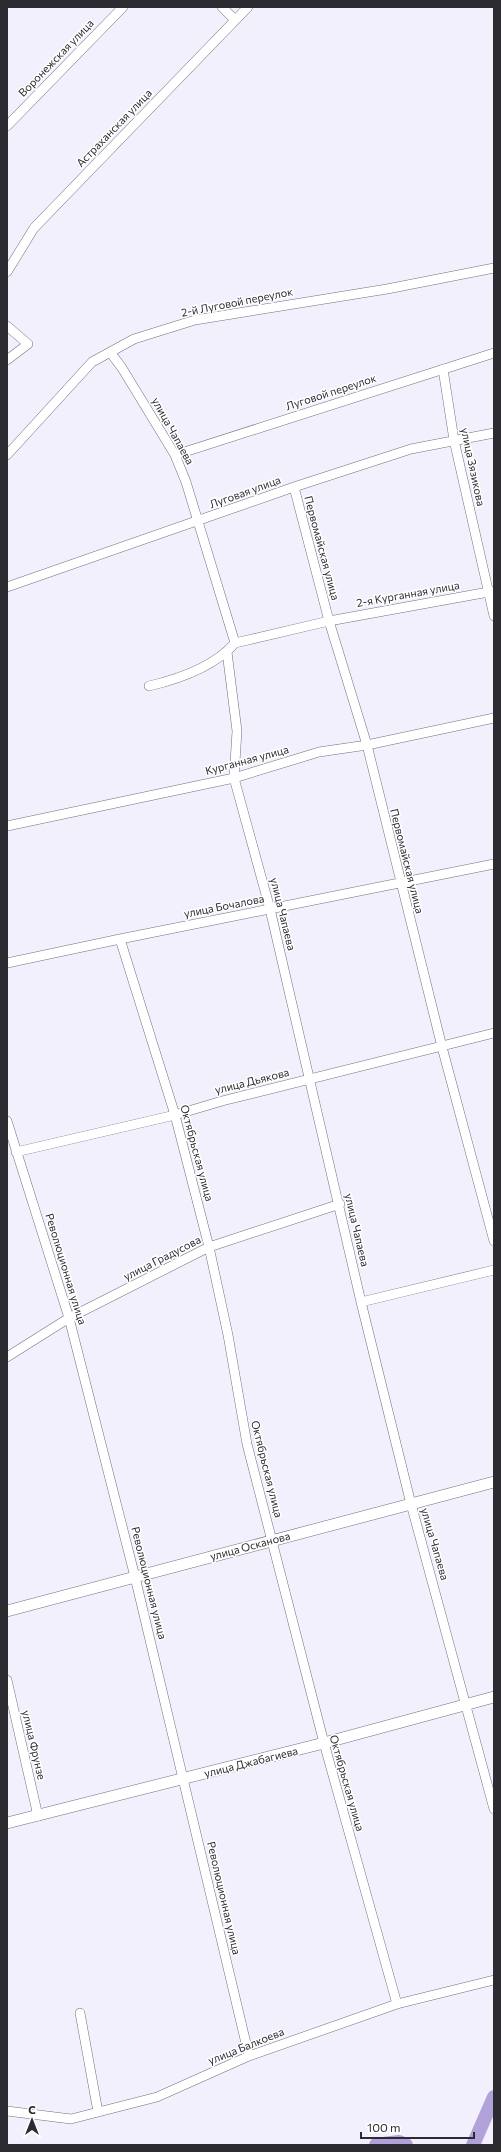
<svg xmlns="http://www.w3.org/2000/svg" width="501" height="2152" font-family="Commissioner,sans-serif">
  <style>
    .lines { fill: none; stroke-linecap: round; stroke-linejoin: round }
    .river { stroke: #b1a3d9; stroke-width: 14 }
    .minor-casing { stroke: #73707d; stroke-width: 10 }
    .major-casing { stroke: #73707d; stroke-width: 12 }
    .minor { stroke: #fff; stroke-width: 9 }
    .major { stroke: #fff; stroke-width: 11 }
    .labels { text-anchor: middle; stroke-width: 3; stroke-linejoin: round; paint-order: stroke }
    .street-label { font-size: 11px; fill: #2c2b31; stroke: #fff }
  </style>
  <rect width="100%" height="100%" fill="#f3f0fd"/>
  <g class="lines">
    <!-- river -->
    <path class="river" d="M376,2145L399,2142L406,2145
      M473,2145L494,2097"/>
    <!-- minor casing -->
    <g class="minor-casing">
      <path id="minor" d="M222,7L235,20
        M7,126L123,7
        M7,272L34,228L248,7
        M7,326L28,344L7,360
        M110,352L122,368L175,455L186,482L235,643
        M443,369L454,440L494,616
        M7,455L92,362L134,339L195,320L387,289L494,268
        M175,455L494,353
        M294,487L329,621L367,745L442,1047L494,1241
        M7,587L294,487L411,449L494,433
        M227,652L237,731L234,778L270,909L361,1302L411,1504L494,1809
        M149,686C179,679 214,667 235,643L329,621L494,591
        M7,826L234,778L319,752L367,745L494,718
        M120,939L175,1115L209,1247L228,1335L247,1444L324,1743L397,2004
        M7,963L120,939L494,864
        M7,1121L69,1318L135,1577L249,2056
        M16,1152L175,1115L222,1101L494,1033
        M361,1302L494,1270
        M7,1357L69,1318L209,1247L340,1204
        M7,1680L38,1816
        M80,2013L98,2112
        M7,2111L71,2119L157,2097L249,2056L397,2004L494,1980"/>
    </g>
    <!-- major casing -->
    <g class="major-casing">
      <path id="major" d="M7,1611L494,1482
        M7,1823L324,1743L494,1697"/>
    </g>
    <!-- minor -->
    <use href="#minor" class="minor"/>
    <!-- major -->
    <use href="#major" class="major"/>
  </g>
  <g class="labels">
    <!-- street labels -->
    <g class="street-label">
      <text transform="translate(56 58) rotate(-46)" y="4">Воронежская улица</text>
      <text transform="translate(114 128) rotate(-46)" y="4">Астраханская улица</text>
      <text transform="translate(237 302) rotate(-11)" y="4">2-й Луговой переулок</text>
      <text transform="translate(331 392) rotate(-18)" y="4">Луговой переулок</text>
      <text transform="translate(173 431) rotate(61)" y="4">улица Чапаева</text>
      <text transform="translate(473 467) rotate(78)" y="4">улица Зязикова</text>
      <text transform="translate(245 492) rotate(-20)" y="4">Луговая улица</text>
      <text transform="translate(322 548) rotate(75)" y="4">Первомайская улица</text>
      <text transform="translate(408 594) rotate(-10)" y="4">2-я Курганная улица</text>
      <text transform="translate(247 760) rotate(-15)" y="4">Курганная улица</text>
      <text transform="translate(407 861) rotate(76)" y="4">Первомайская улица</text>
      <text transform="translate(224 906) rotate(-11)" y="4">улица Бочалова</text>
      <text transform="translate(283 914) rotate(76)" y="4">улица Чапаева</text>
      <text transform="translate(252 1081) rotate(-14)" y="4">улица Дьякова</text>
      <text transform="translate(197 1153) rotate(75)" y="4">Октябрьская улица</text>
      <text transform="translate(357 1230) rotate(77)" y="4">улица Чапаева</text>
      <text transform="translate(162 1258) rotate(-27)" y="4">улица Градусова</text>
      <text transform="translate(66 1269) rotate(73)" y="4">Революционная улица</text>
      <text transform="translate(267 1469) rotate(76)" y="4">Октябрьская улица</text>
      <text transform="translate(435 1544) rotate(74)" y="4">улица Чапаева</text>
      <text transform="translate(250 1546) rotate(-15)" y="4">улица Осканова</text>
      <text transform="translate(149 1583) rotate(76)" y="4">Революционная улица</text>
      <text transform="translate(34 1745) rotate(77)" y="4">улица Фрунзе</text>
      <text transform="translate(251 1762) rotate(-14)" y="4">улица Джабагиева</text>
      <text transform="translate(347 1783) rotate(74)" y="4">Октябрьская улица</text>
      <text transform="translate(224 1898) rotate(77)" y="4">Революционная улица</text>
      <text transform="translate(246 2046) rotate(-22)" y="4">улица Балкоева</text>
    </g>
  </g>
  <!-- border -->
  <rect width="501" height="2152" fill="none" stroke="#2c2b31" stroke-width="16"/>
  <!-- north arrow -->
  <g transform="translate(32 2120)" stroke="#ffffff" stroke-width="3" paint-order="stroke">
  <path d="M0-3L7 15L0 10L-7 15Z" fill="#2c2b31"/>
  <text y="-6" font-size="11" font-weight="bold" text-anchor="middle" fill="#2c2b31">С</text>
  </g>
  <!-- scale -->
  <path d="M361 2132v6h113v-6" fill="none" stroke="#2c2b31" stroke-width="2"/>
  <text x="367" y="2132" font-size="12" fill="#2c2b31" stroke="#ffffff" stroke-width="3" paint-order="stroke">100 m</text>
</svg>
